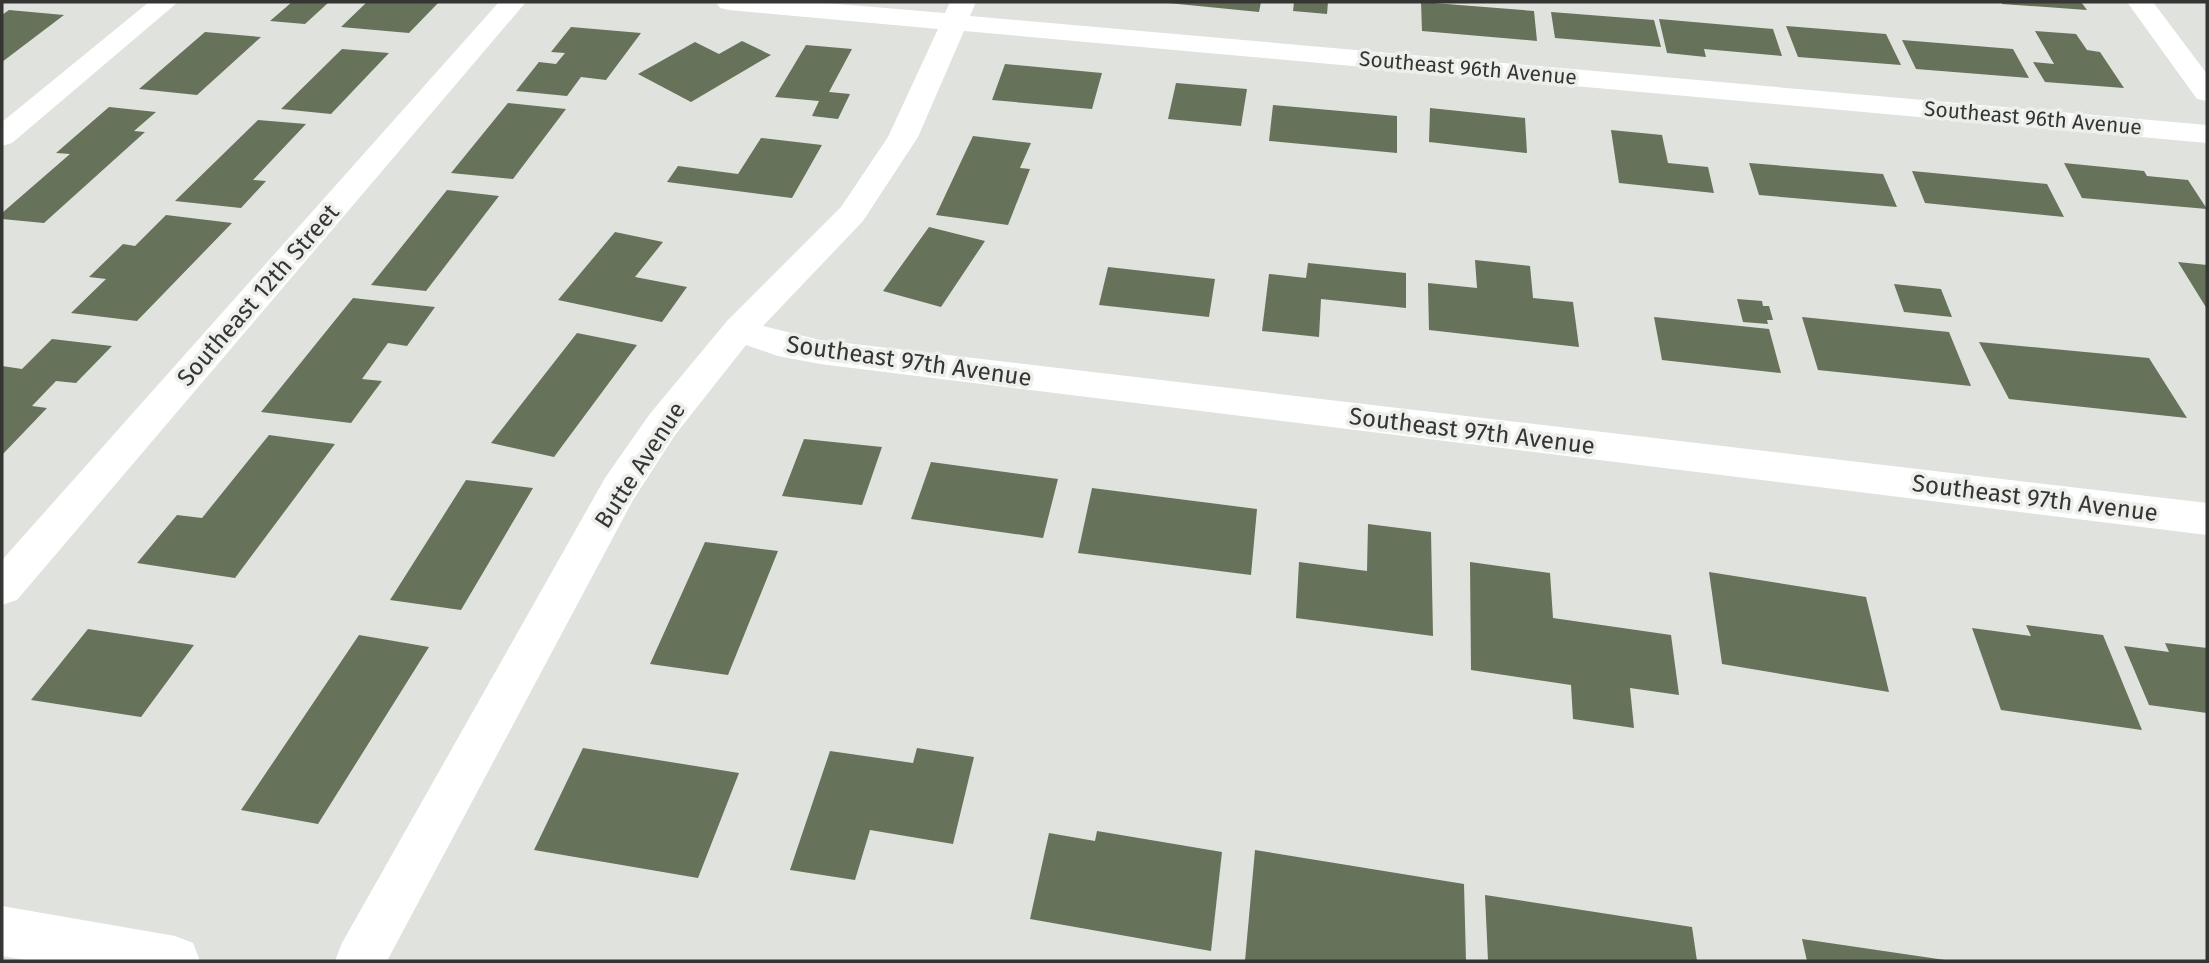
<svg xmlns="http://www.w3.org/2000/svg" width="2209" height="963" font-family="'Fira Sans',sans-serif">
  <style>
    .building { fill: #667259 }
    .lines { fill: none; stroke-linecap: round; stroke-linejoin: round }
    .minor { fill: #fff; fill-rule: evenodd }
    .labels { text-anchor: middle; stroke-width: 7; stroke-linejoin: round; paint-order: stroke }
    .far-street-label { font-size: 21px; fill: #353534; stroke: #edefeb }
    .street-label { font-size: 24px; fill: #353534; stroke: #edefeb }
  </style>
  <rect width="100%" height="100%" fill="#e0e2de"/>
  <!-- building -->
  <path class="building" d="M292,2H329L305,24L270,21Z
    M367,2H439L409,33L341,27Z
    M1158,2H1261L1259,12Z
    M1294,2H1328L1327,14L1293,11Z
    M1421,2L1534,11L1537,41L1422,31Z
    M2002,2H2081L2087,10L2002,4Z
    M9,10L64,15L2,62V15Z
    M1551,12L1654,20L1661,47L1555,38Z
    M1659,19L1773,29L1782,56L1704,49L1706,57L1667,53Z
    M1786,26L1886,34L1901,65L1798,57Z
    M571,27L641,33L606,80L581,77L567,96L516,91L539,62L556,64L565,53L551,52Z
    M2035,31L2076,34L2087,50L2100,52L2124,88L2045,82L2033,62L2054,64Z
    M205,32L261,37L197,95L139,89Z
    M1902,40L2013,49L2029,78L1916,69Z
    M742,41L771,55L691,102L638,74L695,42L719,54Z
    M806,45L852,49L829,92L850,94L838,119L812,116L819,101L775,97Z
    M342,49L389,53L331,114L281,109Z
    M1005,64L1102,73L1092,109L992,100Z
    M1176,83L1247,89L1241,126L1168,119Z
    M508,103L566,109L513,179L451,173Z
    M1273,105L1397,116V153L1269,141Z
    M109,107L156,112L134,131L145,132L44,223L2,219V213L70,154L56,153Z
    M1430,108L1525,118L1527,153L1429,142Z
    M258,120L306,124L253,180L266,181L241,208L175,201Z
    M1611,130L1662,135L1668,163L1708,167L1714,193L1619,183Z
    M973,136L1031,143L1020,168L1030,169L1008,225L936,215Z
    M761,138L822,145L792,198L667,182L678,166L738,174Z
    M1749,163L1883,174L1897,207L1759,195Z
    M2064,163L2144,171L2147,176L2188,180L2207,209L2082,198Z
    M1912,171L2047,184L2064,217L1925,203Z
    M447,190L499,196L426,291L371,285Z
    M166,215L232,223L137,321L71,313L106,279L89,277L123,244L135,246Z
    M929,227L985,241L941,307L883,291Z
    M615,232L663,242L635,277L687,287L662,322L558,300Z
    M1475,260L1530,266L1533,298L1573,302L1579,347L1429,330L1428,283L1477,288Z
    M2178,262L2207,265V309Z
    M1308,263L1406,273V308L1321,299L1319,337L1262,331L1269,274L1306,278Z
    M1108,267L1215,279L1209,317L1099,305Z
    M1894,284L1941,289L1952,317L1904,312Z
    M353,298L435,307L407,346L388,343L362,379L382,381L351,423L261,412Z
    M1737,299L1762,301L1763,306H1769L1773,320H1767L1768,324L1743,322Z
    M1654,317L1769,329L1781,373L1662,360Z
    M1802,317L1949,332L1971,386L1818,370Z
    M577,333L637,345L554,457L491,443Z
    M52,339L112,346L76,383L56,381L32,406L47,408L2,455V366L22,369Z
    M1979,342L2149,358L2187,418L2009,399Z
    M269,435L335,444L235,578L137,563L177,515L202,518Z
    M804,439L882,447L862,505L782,496Z
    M931,462L1058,479L1043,538L911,519Z
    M466,480L533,488L461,610L390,600Z
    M1092,488L1257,509L1251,575L1078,553Z
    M1368,524L1431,532L1433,636L1296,618L1299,562L1367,571Z
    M705,542L778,551L728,675L650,664Z
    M1470,562L1550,573L1553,618L1671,635L1679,695L1630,688L1634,728L1573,719L1571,685L1471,670Z
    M1709,572L1866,597L1889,692L1722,664Z
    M2026,625L2103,635L2142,730L2001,710L1972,628L2031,636Z
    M88,629L194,645L141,717L31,700Z
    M359,635L429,647L318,824L241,810Z
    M2165,643L2207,648V713L2149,705L2124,646L2169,652Z
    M583,748L739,773L698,878L534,850Z
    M917,748L974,757L953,844L870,830L855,880L790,870L830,751L913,763Z
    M1097,831L1222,852L1211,951L1030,919L1049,833L1095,841Z
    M1255,850L1464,884L1466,961H1245Z
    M1485,895L1692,927L1697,961H1488Z
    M1802,939L1945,960V961H1807Z"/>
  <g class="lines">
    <!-- minor -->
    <path class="minor" d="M149,2H178L12,143L2,146V122Z
      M499,2H526L17,600L2,605V560Z
      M716,2H814L945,13L950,2H976L970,16L2207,125V143L964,31L918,137L863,221L763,326L820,340L2207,503V535L820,364L778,356L746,345L675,435L633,500L387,961H335L342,943L605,478L649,415L727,321L841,207L888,137L938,29L729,10L720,8Z
      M2127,2H2153L2207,74V101L2197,99Z
      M2,906L175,936L193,943L200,961H31L2,956Z"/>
  </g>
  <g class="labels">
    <!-- far-street labels -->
    <g class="far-street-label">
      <text transform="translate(1468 68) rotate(5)" y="7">Southeast 96th Avenue</text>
      <text transform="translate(2033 118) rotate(5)" y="7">Southeast 96th Avenue</text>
    </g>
    <!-- street labels -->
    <g class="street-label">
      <text transform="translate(258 295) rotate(-49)" y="8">Southeast 12th Street</text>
      <text transform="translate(909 361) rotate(8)" y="8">Southeast 97th Avenue</text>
      <text transform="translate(1472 431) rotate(7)" y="8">Southeast 97th Avenue</text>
      <text transform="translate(640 465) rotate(-57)" y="8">Butte Avenue</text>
      <text transform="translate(2035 498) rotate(7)" y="8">Southeast 97th Avenue</text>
    </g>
  </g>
  <!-- border -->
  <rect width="2209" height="963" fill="none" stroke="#353534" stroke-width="7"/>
</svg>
